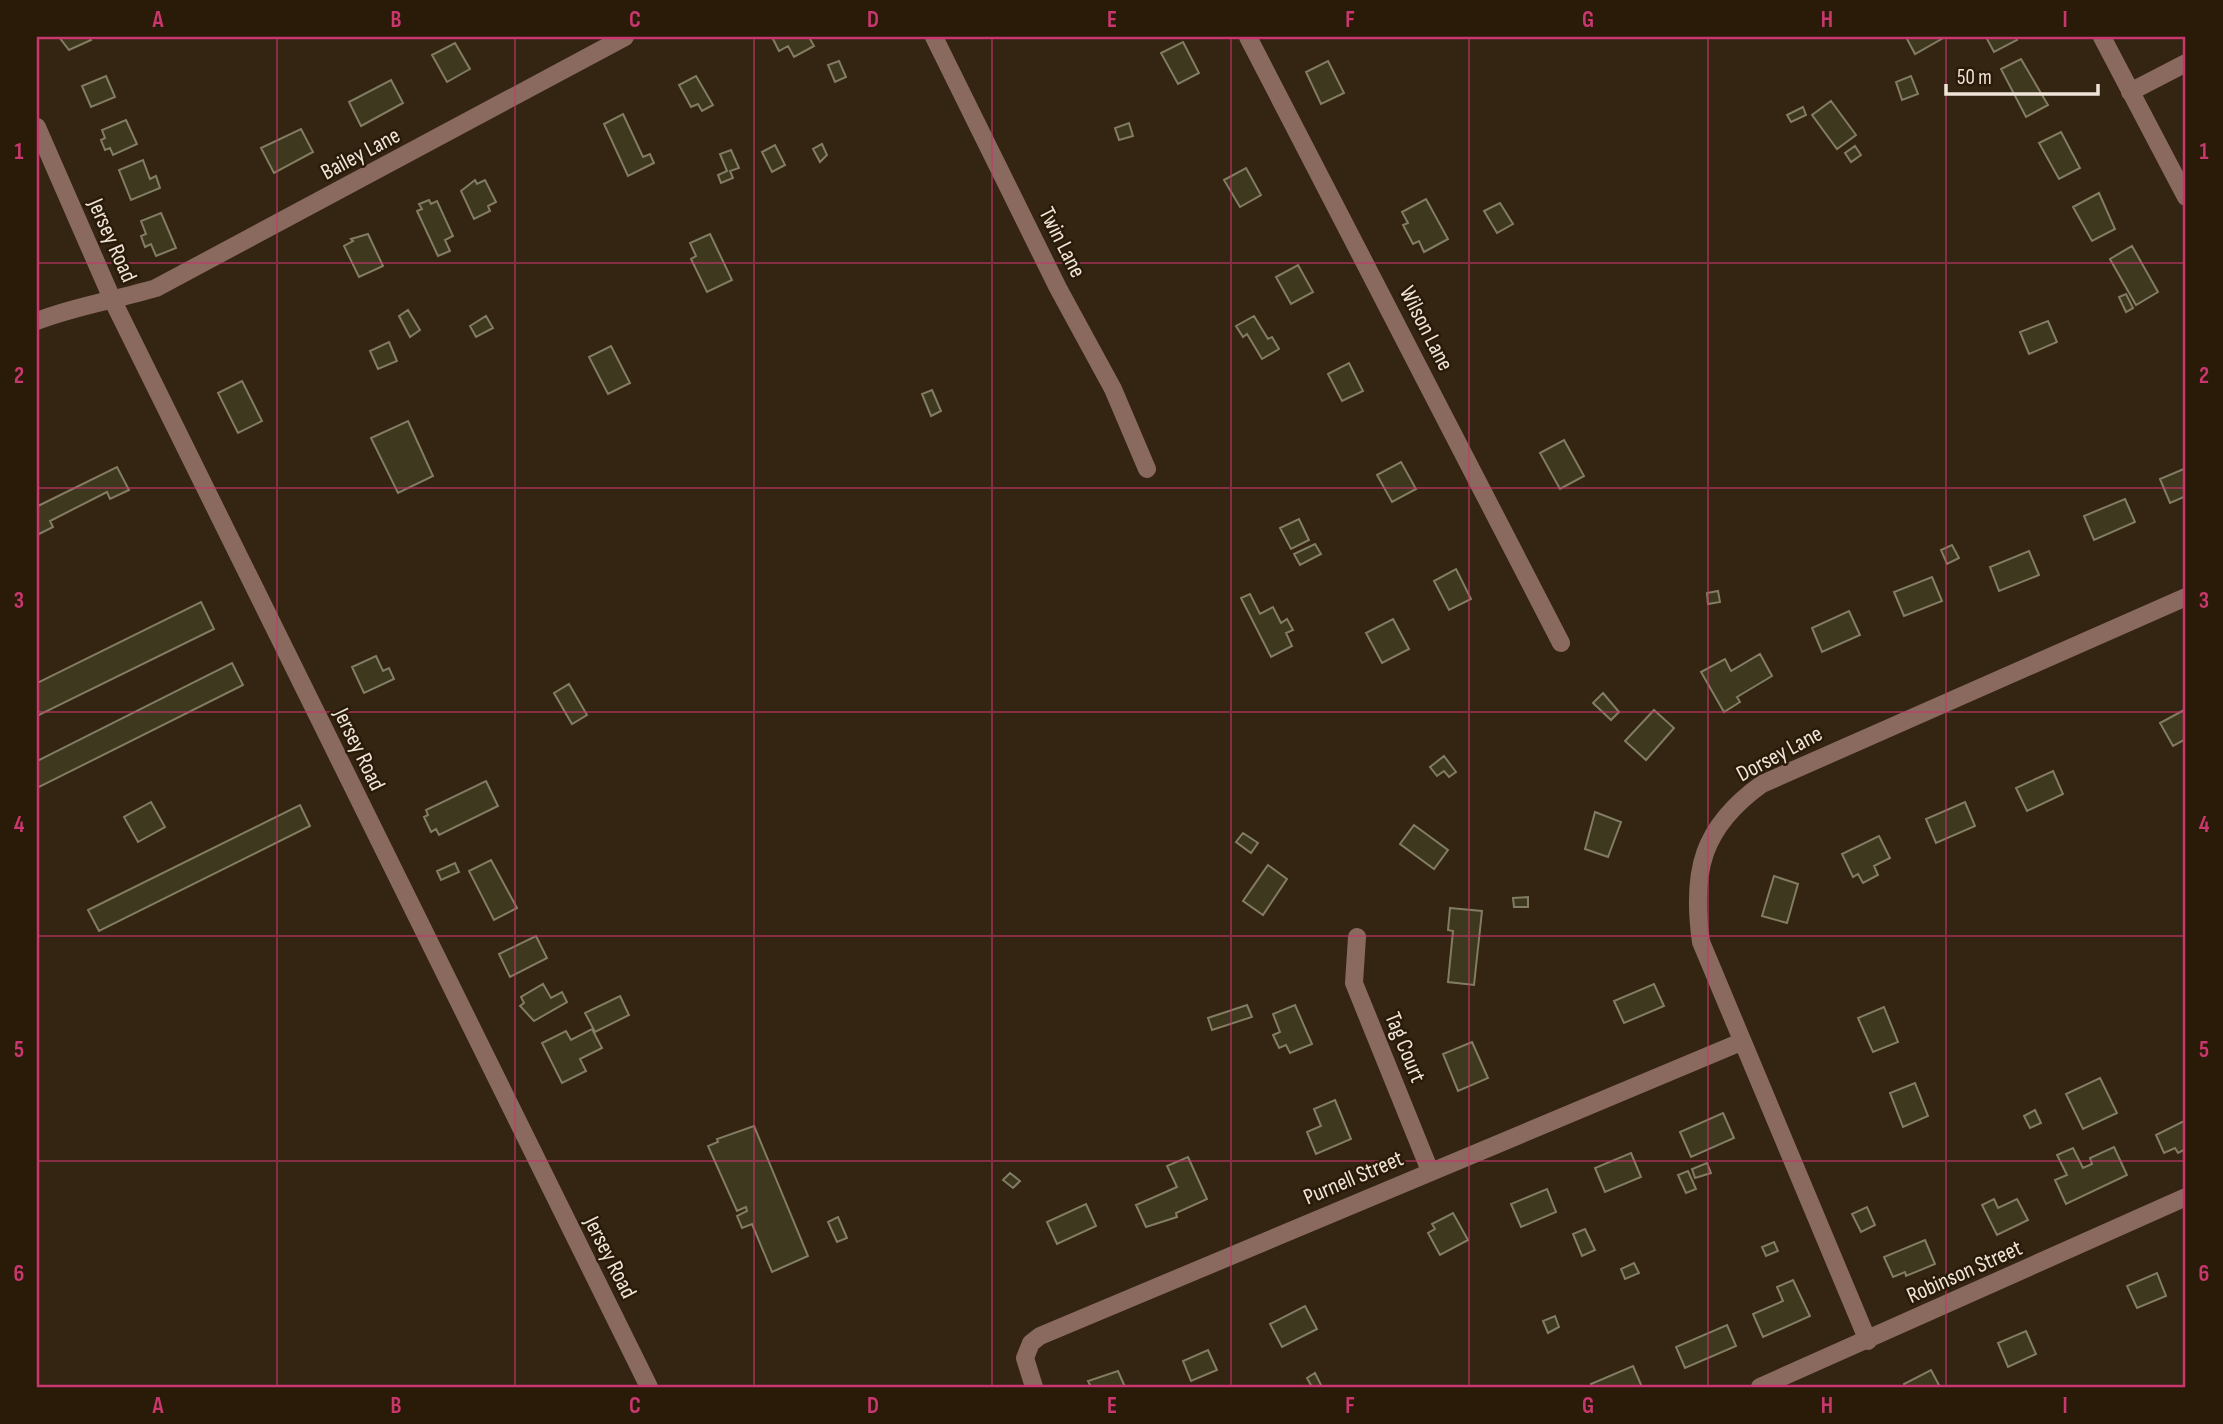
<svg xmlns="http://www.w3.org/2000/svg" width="2223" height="1424" font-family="'Sofia Sans Condensed',sans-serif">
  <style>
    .building { fill: #3e381e; stroke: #827c62; stroke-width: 2 }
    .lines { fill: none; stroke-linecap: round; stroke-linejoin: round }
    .minor { stroke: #8a695f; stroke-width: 18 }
    .grid { fill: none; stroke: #c9376e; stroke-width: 2; stroke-opacity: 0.55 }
    .labels { text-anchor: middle; stroke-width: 5; stroke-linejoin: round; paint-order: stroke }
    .street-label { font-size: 23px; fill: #efe4d9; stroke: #2a1a08 }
    .neatline { fill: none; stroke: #c9376e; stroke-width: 2.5 }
    .grid-label { font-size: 23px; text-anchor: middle; font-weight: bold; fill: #c9376e }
  </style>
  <rect width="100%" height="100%" fill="#342412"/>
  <!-- building -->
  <path class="building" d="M59,37H89L91,40L69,50Z
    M772,37H809L814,46L794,57L788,46L779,51Z
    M1906,37H1945L1915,54Z
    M1986,37H2015L2017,40L1994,52Z
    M1183,42L1199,73L1178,84L1161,53Z
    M455,43L470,69L447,82L432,55Z
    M2021,59L2048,105L2026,117L2001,69Z
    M839,61L846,77L835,82L828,65Z
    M1328,61L1344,93L1321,104L1306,72Z
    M106,76L115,97L91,107L82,86Z
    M696,76L713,105L702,111L698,104L691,107L679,85Z
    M1911,76L1918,94L1902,100L1896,82Z
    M391,80L403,103L361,126L349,102Z
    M1831,101L1856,135L1837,149L1812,115Z
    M1803,107L1806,115L1791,122L1787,115Z
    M623,114L643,157L650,154L654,163L628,176L604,124Z
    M126,120L137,144L113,155L110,148L105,150L101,140L105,138L102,130Z
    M1129,123L1133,136L1119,140L1115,128Z
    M301,129L313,152L274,173L261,148Z
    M2061,132L2080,168L2059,179L2039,143Z
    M822,144L827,155L820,162L813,149Z
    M775,145L785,165L772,172L762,152Z
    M1855,146L1861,155L1851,162L1845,153Z
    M731,150L739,168L730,171L733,178L721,183L718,175L727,171L720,154Z
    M143,160L150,179L156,176L160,188L131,200L119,170Z
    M1246,168L1261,195L1240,207L1224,180Z
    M475,180L477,184L485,180L496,202L488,206L490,211L474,219L461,191Z
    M2099,193L2115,229L2092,241L2073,207Z
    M1426,199L1448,239L1424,252L1419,241L1413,244L1403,225L1408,223L1402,212Z
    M429,200L431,204L437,201L453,236L445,240L450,251L438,256L417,211L422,209L419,204Z
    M1500,203L1513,224L1497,233L1484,211Z
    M161,213L176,248L156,256L151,244L145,247L141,236L146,234L141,221Z
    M368,234L383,266L359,277L344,246L353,241L351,239Z
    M710,234L732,280L707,292L691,259L696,256L690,243Z
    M2132,246L2158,292L2136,305L2110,259Z
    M1298,265L1313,292L1291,304L1276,277Z
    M2126,294L2133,308L2126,312L2119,297Z
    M408,310L420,330L410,337L399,316Z
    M486,316L493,328L476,337L470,326Z
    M1254,316L1268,339L1272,337L1279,349L1262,359L1247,334L1243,337L1236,326Z
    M2048,321L2057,342L2029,354L2020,332Z
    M389,342L397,361L378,369L370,351Z
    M611,346L630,383L608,394L589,357Z
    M1349,363L1363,391L1342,401L1328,374Z
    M242,381L262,421L238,433L218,393Z
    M932,390L941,411L931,416L922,394Z
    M408,421L433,476L398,493L371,438Z
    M1564,440L1584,476L1560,489L1540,453Z
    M1401,462L1416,489L1392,502L1377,475Z
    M117,467L129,490L110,499L107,492L50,521L53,527L37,535L38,506Z
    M2186,468V496L2170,503L2160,479Z
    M2125,499L2135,522L2094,540L2084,516Z
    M1299,519L1309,540L1291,549L1280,528Z
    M1315,544L1321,554L1300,565L1294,554Z
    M1952,545L1959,558L1947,564L1941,550Z
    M2029,551L2039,575L1999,591L1990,567Z
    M1456,569L1471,599L1449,610L1434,581Z
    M1932,577L1942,601L1904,616L1894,592Z
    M1718,591L1720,602L1708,604L1707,593Z
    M1250,594L1260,614L1273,607L1281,623L1287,619L1293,630L1286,633L1292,646L1271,657L1241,598Z
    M201,602L214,629L37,716V683Z
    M1849,611L1860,635L1822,652L1812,628Z
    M1393,619L1409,649L1382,663L1366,633Z
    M1760,654L1772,676L1737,697L1740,702L1724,712L1701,672L1725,659L1731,671Z
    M376,656L383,671L389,668L394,679L364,693L352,667Z
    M232,663L243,685L37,788V761Z
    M569,684L587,715L572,724L554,693Z
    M1603,693L1619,712L1611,720L1593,703Z
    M2186,709V739L2173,746L2160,723Z
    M1654,710L1674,728L1646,760L1625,741Z
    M1444,756L1456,772L1449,777L1444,771L1437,776L1430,767Z
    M2053,771L2063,794L2027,811L2016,788Z
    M486,781L498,806L439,835L436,829L431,832L424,817L428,815L426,810Z
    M151,802L165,827L138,842L124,817Z
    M1965,802L1975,826L1936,843L1926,819Z
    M300,805L310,826L99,931L88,910Z
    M1595,812L1621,822L1608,857L1585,849Z
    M1414,825L1448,850L1434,869L1400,844Z
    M1243,833L1258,843L1251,853L1236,842Z
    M1879,836L1890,858L1874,866L1878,875L1863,883L1858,874L1853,877L1842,854Z
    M491,860L517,908L494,920L469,871Z
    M455,863L459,872L441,880L437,871Z
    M1268,865L1287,879L1263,915L1243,901Z
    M1774,876L1798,884L1787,923L1762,916Z
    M1528,897V907H1514L1513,898Z
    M1450,908L1482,911L1474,985L1448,982L1453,931L1448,930Z
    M536,936L547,958L510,977L499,954Z
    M543,984L551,998L562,992L567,1002L534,1021L520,1006L524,1003L521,997Z
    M1654,984L1664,1006L1624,1023L1614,1001Z
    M620,996L629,1015L595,1032L585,1013Z
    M1247,1005L1252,1017L1212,1030L1208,1018Z
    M1295,1005L1312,1044L1290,1053L1286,1045L1279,1048L1273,1035L1280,1032L1273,1014Z
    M1884,1007L1898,1042L1873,1052L1858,1018Z
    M592,1029L602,1048L580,1059L586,1071L562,1083L542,1043L566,1031L571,1040Z
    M1472,1042L1488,1078L1458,1091L1443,1054Z
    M2100,1078L2117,1113L2083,1129L2066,1094Z
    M1915,1083L1928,1116L1903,1127L1890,1093Z
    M1335,1100L1351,1139L1316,1154L1307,1132L1321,1126L1314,1109Z
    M2035,1110L2041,1123L2030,1128L2024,1116Z
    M1723,1113L1734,1138L1691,1157L1680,1132Z
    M2186,1120V1149L2178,1153L2175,1148L2164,1153L2156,1135Z
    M754,1126L808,1256L772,1272L752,1224L742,1228L737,1216L747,1211L746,1207L737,1211L708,1146L718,1142L717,1139Z
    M2114,1147L2127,1175L2066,1204L2055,1180L2067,1175L2057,1155L2073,1148L2083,1168L2092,1164L2090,1158Z
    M1631,1153L1641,1177L1605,1192L1595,1168Z
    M1188,1157L1207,1199L1176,1213L1177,1217L1146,1227L1136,1205L1177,1187L1167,1166Z
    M1707,1163L1711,1173L1695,1178L1692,1169Z
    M1688,1171L1696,1189L1686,1193L1678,1175Z
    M1010,1173L1020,1181L1013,1188L1003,1180Z
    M1547,1189L1556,1212L1521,1227L1511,1204Z
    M1994,1199L1998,1208L2017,1199L2028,1220L1997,1235L1982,1205Z
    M1086,1204L1096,1226L1057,1244L1047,1222Z
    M1867,1207L1875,1225L1861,1232L1852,1214Z
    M1453,1213L1468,1240L1440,1255L1428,1233L1435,1229L1432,1224Z
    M838,1217L847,1238L837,1242L828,1222Z
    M1585,1229L1595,1250L1582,1256L1573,1234Z
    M1925,1240L1935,1264L1906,1276L1905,1272L1893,1277L1884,1257Z
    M1774,1242L1778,1251L1766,1256L1762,1247Z
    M1634,1263L1639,1273L1625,1279L1621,1269Z
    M2157,1273L2166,1296L2137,1308L2127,1286Z
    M1793,1280L1810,1316L1763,1337L1753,1314L1783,1301L1777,1287Z
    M1305,1306L1317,1329L1282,1347L1270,1324Z
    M1555,1316L1559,1327L1548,1333L1543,1321Z
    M1727,1325L1736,1346L1685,1368L1676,1347Z
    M2026,1331L2036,1354L2008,1367L1998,1343Z
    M1208,1350L1217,1370L1191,1381L1183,1361Z
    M1633,1366L1642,1387H1593L1591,1384Z
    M1931,1370L1940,1387H1905L1904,1384Z
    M1118,1371L1125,1387H1091L1088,1381Z
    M1315,1373L1322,1387H1312L1307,1378Z"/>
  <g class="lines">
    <!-- minor -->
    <path class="minor" d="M934,37L1058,288L1113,389L1147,469
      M1248,37L1561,643
      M2102,37L2186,197
      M2130,92L2186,63
      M37,127L113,301L649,1387
      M37,321C75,306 116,300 156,288L625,37
      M1357,937L1354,983L1430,1171
      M1868,1341L1701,942C1691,871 1702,827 1762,784L2186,597
      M1034,1387L1025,1358L1031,1343L1040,1336L1741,1042
      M1760,1387L2186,1197"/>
  </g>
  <!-- grid -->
  <path class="grid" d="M277,37V1387M515,37V1387M754,37V1387M992,37V1387M1231,37V1387M1469,37V1387M1708,37V1387M1946,37V1387M37,263H2186M37,488H2186M37,712H2186M37,936H2186M37,1161H2186"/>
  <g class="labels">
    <!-- street labels -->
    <g class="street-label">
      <text transform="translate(360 153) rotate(-28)" y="8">Bailey Lane</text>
      <text transform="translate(113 240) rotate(66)" y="8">Jersey Road</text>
      <text transform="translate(1063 242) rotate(63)" y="8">Twin Lane</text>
      <text transform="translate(1427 328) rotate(63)" y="8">Wilson Lane</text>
      <text transform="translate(360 749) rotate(64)" y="8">Jersey Road</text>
      <text transform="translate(1779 753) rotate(-28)" y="8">Dorsey Lane</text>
      <text transform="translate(1406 1047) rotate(68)" y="8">Tag Court</text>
      <text transform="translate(1353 1177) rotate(-23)" y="8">Purnell Street</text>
      <text transform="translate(611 1257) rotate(63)" y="8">Jersey Road</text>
      <text transform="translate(1964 1271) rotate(-24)" y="8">Robinson Street</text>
    </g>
  </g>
  <!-- border -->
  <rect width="2223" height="1424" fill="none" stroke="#2a1a08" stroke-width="77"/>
  <!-- scale -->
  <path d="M1946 84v10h152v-10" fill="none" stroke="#efe4d9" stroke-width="3.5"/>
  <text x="1957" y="84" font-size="21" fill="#efe4d9" stroke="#2a1a08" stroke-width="5" paint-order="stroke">50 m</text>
  <rect x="38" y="38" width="2146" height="1348" class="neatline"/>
  <g class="grid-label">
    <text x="158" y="27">A</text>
    <text x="396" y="27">B</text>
    <text x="635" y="27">C</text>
    <text x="873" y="27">D</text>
    <text x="1112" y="27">E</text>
    <text x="1350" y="27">F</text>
    <text x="1588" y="27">G</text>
    <text x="1827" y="27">H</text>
    <text x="2065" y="27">I</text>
    <text x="19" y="159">1</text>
    <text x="2204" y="159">1</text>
    <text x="19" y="383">2</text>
    <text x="2204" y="383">2</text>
    <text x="19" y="608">3</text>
    <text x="2204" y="608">3</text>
    <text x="19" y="832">4</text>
    <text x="2204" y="832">4</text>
    <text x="19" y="1057">5</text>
    <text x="2204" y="1057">5</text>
    <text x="19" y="1281">6</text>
    <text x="2204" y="1281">6</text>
    <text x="158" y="1413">A</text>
    <text x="396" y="1413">B</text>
    <text x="635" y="1413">C</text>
    <text x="873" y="1413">D</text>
    <text x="1112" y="1413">E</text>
    <text x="1350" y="1413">F</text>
    <text x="1588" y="1413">G</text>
    <text x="1827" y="1413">H</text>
    <text x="2065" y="1413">I</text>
  </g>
</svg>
